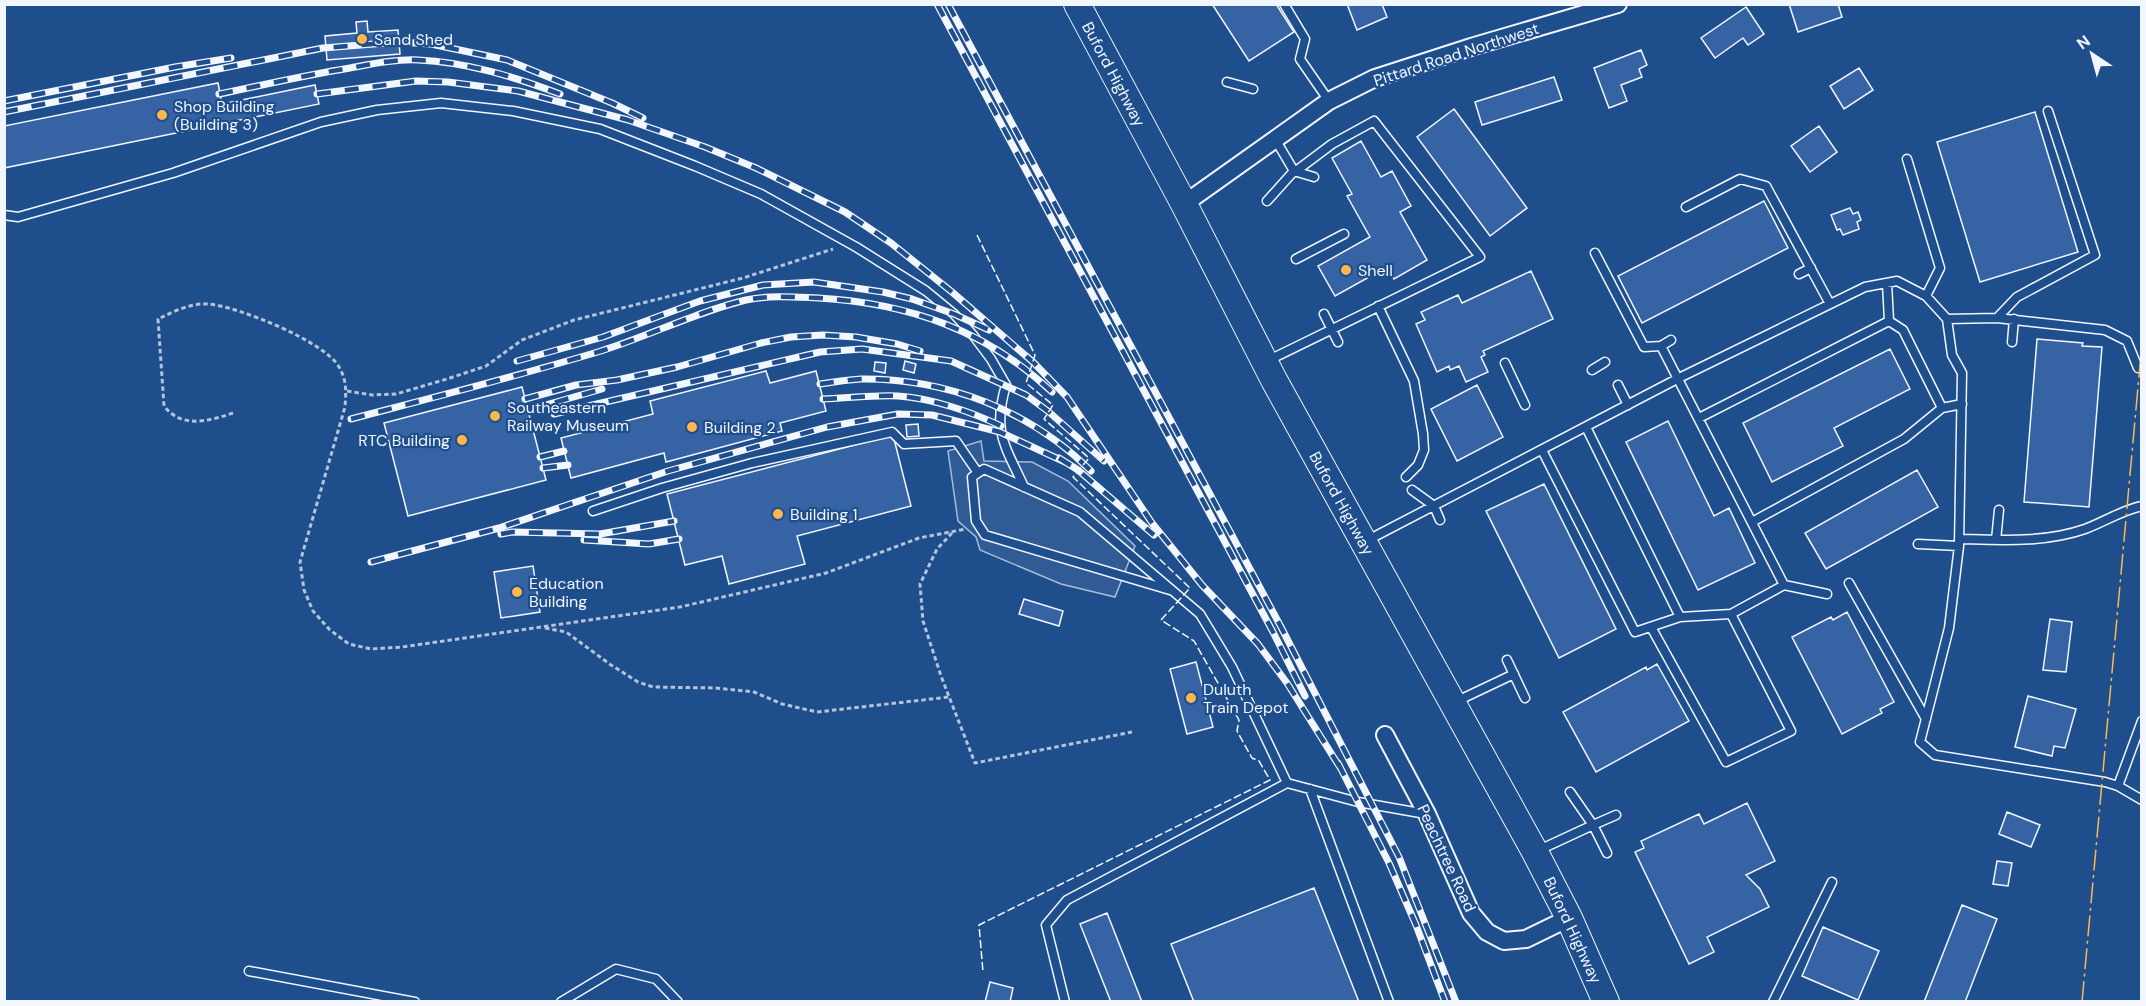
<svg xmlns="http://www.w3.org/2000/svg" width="2146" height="1006" font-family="'DM Sans',sans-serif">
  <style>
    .built { fill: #305b95; stroke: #a8bbd7; stroke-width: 1.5 }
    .building { fill: #3563a3; stroke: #f2f6ff; stroke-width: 1.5 }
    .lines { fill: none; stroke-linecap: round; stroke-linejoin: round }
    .service-casing { stroke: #f2f6ff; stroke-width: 11 }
    .minor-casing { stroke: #f2f6ff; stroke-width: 20 }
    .primary-casing { stroke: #f2f6ff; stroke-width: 28 }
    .path { stroke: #b3c4dc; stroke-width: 3; stroke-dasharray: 4.5 3; stroke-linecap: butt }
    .service { stroke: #1f4e8c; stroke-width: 8 }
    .minor { stroke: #1f4e8c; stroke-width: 16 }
    .primary { stroke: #1f4e8c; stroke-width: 26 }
    .rail-casing { stroke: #f2f6ff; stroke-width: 7 }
    .rail { stroke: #1f4e8c; stroke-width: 4.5; stroke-dasharray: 14; stroke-linecap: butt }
    .fence { stroke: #f2f6ff; stroke-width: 1.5; stroke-dasharray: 8 3; stroke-linecap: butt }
    .power { stroke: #ffb74d; stroke-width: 1.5; stroke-dasharray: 21 4.5 3 4.5; stroke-linecap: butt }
    .poi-dot { fill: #ffb74d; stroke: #1f4e8c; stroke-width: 2 }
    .labels { text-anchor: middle; stroke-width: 4.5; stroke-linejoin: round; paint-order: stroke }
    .poi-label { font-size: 16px; fill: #f2f6ff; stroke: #1f4e8c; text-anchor: start }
    .street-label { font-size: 16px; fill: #f2f6ff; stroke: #1f4e8c }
  </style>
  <rect width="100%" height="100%" fill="#1f4e8c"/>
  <!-- built -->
  <path class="built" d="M981,441L984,461L1032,462L1068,481L1135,546L1115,597L1061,584L980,550L976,537L958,521L948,451Z"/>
  <!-- building -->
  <path class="building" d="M1212,4H1276L1294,32L1249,61Z
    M1347,4H1382L1387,17L1357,30Z
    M1789,4H1838L1842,17L1798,32Z
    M1746,7L1764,34L1748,45L1743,38L1715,58L1701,38Z
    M367,21L368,32L398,30L400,54L327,60L325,36L357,33L356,22Z
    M1641,50L1647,65L1639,69L1642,77L1621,85L1627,101L1609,108L1594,68Z
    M1859,68L1873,90L1844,109L1830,86Z
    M1554,77L1562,100L1482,125L1475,102Z
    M218,83L222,104L315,85L319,104L4,168V126Z
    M1454,109L1527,208L1490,236L1417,137Z
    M2035,112L2078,252L1980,282L1937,142Z
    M1819,126L1837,152L1810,172L1791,146Z
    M1361,141L1381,177L1392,171L1411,206L1400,212L1427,260L1394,279L1387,267L1335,296L1318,266L1370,237L1347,196L1352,194L1332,158Z
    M1764,201L1788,248L1642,323L1618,276Z
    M1850,208L1853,214L1858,212L1861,220L1857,222L1859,229L1843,235L1840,229L1837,230L1831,215Z
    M1531,271L1553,319L1483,351L1485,355L1481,357L1488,372L1466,382L1459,366L1450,370L1449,366L1437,372L1416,324L1425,320L1421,312L1458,295L1462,303Z
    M2037,339L2083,343L2082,346L2102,347L2089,507L2024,502Z
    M1890,349L1910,389L1834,428L1843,446L1772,482L1743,423Z
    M905,361L916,364L914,373L903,370Z
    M875,362L886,363L885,373L874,371Z
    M766,371L770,383L816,371L826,411L780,423L782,431L666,462L664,453L571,478L561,438L653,414L650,401Z
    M1477,385L1503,437L1457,461L1431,409Z
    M522,387L546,480L408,516L384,423Z
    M1668,421L1714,516L1729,508L1755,563L1698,590L1626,442Z
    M918,424L919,436L907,437L906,425Z
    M893,435L911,506L797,536L805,564L729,584L722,556L685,565L667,494Z
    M1917,470L1938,507L1826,569L1805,533Z
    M1544,484L1616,629L1559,658L1486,511Z
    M533,566L540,612L501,618L494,572Z
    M1024,599L1063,611L1059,626L1019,614Z
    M1847,612L1894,702L1880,709L1882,713L1842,734L1792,637L1831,617L1833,620Z
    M2050,619L2072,622L2066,672L2043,670Z
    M1196,662L1213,727L1187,734L1170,669Z
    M1657,664L1689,721L1596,772L1563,712L1646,667L1647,670Z
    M2028,696L2076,709L2065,748L2054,746L2052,756L2015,747Z
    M1747,803L1775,861L1746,875L1760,889L1769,907L1707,937L1714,952L1689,964L1635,852L1644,848L1641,841L1699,814L1704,824Z
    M2007,812L2040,825L2031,847L1999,834Z
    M1997,861L2012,863L2008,886L1993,884Z
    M1314,888L1359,1002H1194L1171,944Z
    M1962,905L1997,919L1965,1002H1924Z
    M1107,913L1142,1002H1111L1080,924Z
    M1823,927L1879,951L1858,1000L1802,976Z
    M990,982L1013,988L1010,1002H985Z"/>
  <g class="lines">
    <!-- service casing -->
    <g class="service-casing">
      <path id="service" d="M1284,4L1305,39L1300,59L1329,101
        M1227,82L1253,89
        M1907,159L1940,268L1926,296
        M1294,171L1314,177
        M1267,201L1294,171L1275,139
        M1686,207L1740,179L1766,186L1830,304
        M4,215L18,217L173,173L321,122L377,110L441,103L513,111L600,129L695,166L761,194L856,247L926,291L954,314L973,335L991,359L1006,385C992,432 1005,445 1024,487
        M1595,253L1644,347L1661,346L1784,585L1731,614L1791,731L1726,762L1651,627
        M1296,259L1344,234
        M1799,274L1811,268
        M1378,306L1414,381L1423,434L1424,450L1418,465L1406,477
        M1324,314L1338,342
        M1997,318L2017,297L2095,255L2048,111
        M1947,319L1952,355L1962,373L1959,546L1949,628L1920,742L1935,755L2105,782L2118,786L2142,800
        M1889,321L1903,330L1942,408L1962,404
        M2012,342L2014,319
        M1661,346L1671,340
        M1267,361L1480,257L1374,121L1332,144L1296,171
        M1505,363L1525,405
        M1592,370L1605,362
        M1618,385L1628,405
        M1699,418L1889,321L1887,283
        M1586,427L1680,617
        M1542,450L1635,632L1680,617L1731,614
        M1412,490L1434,506L1440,520
        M593,511L662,488L752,463L892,432L904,444L956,441L978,473
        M1752,522L1904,439L1942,408
        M1959,539C2001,540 2045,543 2085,529C2104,522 2122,510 2142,506
        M1996,540L1999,510
        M1366,541L1679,378L1865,287L1897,281L1926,296L1947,319L1997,318L2105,330L2127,341L2138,368
        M1918,544L1959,546
        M1849,583L1926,719
        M1784,585L1827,594
        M1170,590L985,535L976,521L972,477L984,469L1080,512L1200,614L1232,667L1287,783
        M1507,660L1525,698
        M1455,702L1514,674
        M2118,786L2142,721
        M1310,789L1389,1002
        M1570,792L1593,825L1616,815
        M1537,851L1593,825L1607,853
        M249,971L415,1002
        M561,1002L616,969L656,979L678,1002
        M1065,1002L1046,925L1067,900L1287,783L1358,802L1426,814
        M1773,1002L1832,882"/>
    </g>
    <!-- minor casing -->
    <g class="minor-casing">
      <path id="minor" d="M1184,204L1329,101L1375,78L1471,47L1618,4
        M1385,735L1427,814L1471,913L1487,932L1504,941L1526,939L1569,918"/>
    </g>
    <!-- primary casing -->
    <g class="primary-casing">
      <path id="primary" d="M1077,4L1184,204L1274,380L1535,852L1569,918L1606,1002"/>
    </g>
    <!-- path -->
    <path class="path" d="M347,391L372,395L396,394L447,379L486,366L522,340L574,320L743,278L833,249
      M233,413C209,421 182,429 164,406L158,319C173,312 190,303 207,304C235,305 326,342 339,367C347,380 346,392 345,407L300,562L304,590L313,611L330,630L349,644L371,649L402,647L680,607L826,573L919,538L966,529
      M952,533L937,549L920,584L923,621L941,676L975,763L1132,732
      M545,628L566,632L611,665L638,682L653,687L716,688L754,692L782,704L817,712L949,697"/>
    <!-- service -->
    <use href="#service" class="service"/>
    <!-- minor -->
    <use href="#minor" class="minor"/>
    <!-- primary -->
    <use href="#primary" class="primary"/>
    <!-- rail casing -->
    <g class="rail-casing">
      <path id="rail" d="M937,4L1273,632L1305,696
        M948,4L1281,627L1399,857L1456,1002
        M219,94C263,85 306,75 350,68C372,64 395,59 418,60C467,62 515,77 560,94
        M317,94L416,81L448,82L518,91L628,120L705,147L756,168L845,212L891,243L952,292L1033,362L1067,397L1152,523L1202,585L1258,644L1287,683L1341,769
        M4,101L175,67L231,58
        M4,112L323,48L399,42L431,44L507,60L612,103L643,118
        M517,361L603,337L700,301L763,285L814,282L883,292L912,299L954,314L989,330
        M820,384C833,382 847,380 861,379C946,378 1030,410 1091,471
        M525,399L576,385L617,380L677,367L761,343L791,337L823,335L856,337L897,344L920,351
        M823,399C848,398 874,395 898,396C931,398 972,412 1001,426
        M528,410L602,389
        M554,414L820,352L862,349L951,361L1026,395L1049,412L1104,461
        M351,419C435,397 518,376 601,351C649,336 696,312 746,300C770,295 794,297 818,298C908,303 986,330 1052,392
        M540,457L564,451
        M1059,458L1078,470L1154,535
        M543,468L568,465
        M501,534L512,532L600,534L674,521
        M584,540L649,544L679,539
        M371,562L499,528L668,471L827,427L898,414L932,415L1000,432L1065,462
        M1338,763L1389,863L1416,925L1445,1002"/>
    </g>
    <!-- rail -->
    <use href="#rail" class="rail"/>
    <!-- fence -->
    <path class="fence" d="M977,235L1035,355L1026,383L1053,405L1044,419L1089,458L1073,477L1190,588L1161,620L1194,641L1239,720L1237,731L1252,758L1259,761L1270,780L979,925L983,972"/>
    <!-- power -->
    <path class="power" d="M2082,1002L2142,343"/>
  </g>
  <!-- markers -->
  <g class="poi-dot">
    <circle cx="362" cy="39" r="6"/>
    <circle cx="162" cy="115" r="6"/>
    <circle cx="1346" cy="270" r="6"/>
    <circle cx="495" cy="416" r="6"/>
    <circle cx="692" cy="427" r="6"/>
    <circle cx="462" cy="440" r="6"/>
    <circle cx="778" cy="514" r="6"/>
    <circle cx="517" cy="592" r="6"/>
    <circle cx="1191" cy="698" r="6"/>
  </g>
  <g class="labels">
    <!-- poi labels -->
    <g class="poi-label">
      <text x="374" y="45">Sand Shed</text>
      <text x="174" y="112">Shop Building<tspan x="174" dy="18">(Building 3)</tspan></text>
      <text x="1358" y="276">Shell</text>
      <text x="507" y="413">Southeastern<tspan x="507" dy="18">Railway Museum</tspan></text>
      <text x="704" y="433">Building 2</text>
      <text x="450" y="446" text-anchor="end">RTC Building</text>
      <text x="790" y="520">Building 1</text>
      <text x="529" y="589">Education<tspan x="529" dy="18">Building</tspan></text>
      <text x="1203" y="695">Duluth<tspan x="1203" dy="18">Train Depot</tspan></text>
    </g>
    <!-- street labels -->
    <g class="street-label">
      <text transform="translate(1456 54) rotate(-18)" y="6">Pittard Road Northwest</text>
      <text transform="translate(1114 74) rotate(62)" y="6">Buford Highway</text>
      <text transform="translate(1342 503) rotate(61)" y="6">Buford Highway</text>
      <text transform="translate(1447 858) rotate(65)" y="6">Peachtree Road</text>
      <text transform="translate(1573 930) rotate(65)" y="6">Buford Highway</text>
    </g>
  </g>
  <!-- border -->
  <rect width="2146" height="1006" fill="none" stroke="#f2f6ff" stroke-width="12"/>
  <!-- north arrow -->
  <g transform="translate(2092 54) rotate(324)" stroke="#1f4e8c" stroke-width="4.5" paint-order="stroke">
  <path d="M0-4.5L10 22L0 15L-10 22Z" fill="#f2f6ff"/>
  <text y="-9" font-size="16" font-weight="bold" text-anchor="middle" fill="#f2f6ff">N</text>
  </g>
</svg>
